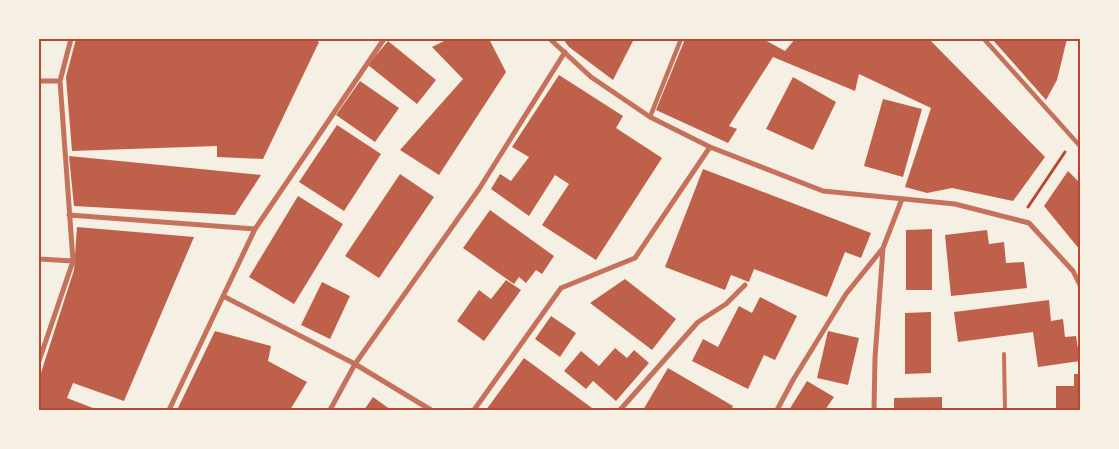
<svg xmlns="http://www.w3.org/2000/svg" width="1119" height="449" font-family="'Roboto Condensed',sans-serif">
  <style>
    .building { fill: #bf614a }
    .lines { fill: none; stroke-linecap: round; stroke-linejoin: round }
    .path { stroke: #b5482f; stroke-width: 3 }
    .service { stroke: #c5725c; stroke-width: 4 }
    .pedestrian { stroke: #c5725c; stroke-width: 4.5 }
    .minor { stroke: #c5725c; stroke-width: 5 }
    .neatline { fill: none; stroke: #b5482f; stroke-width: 2 }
  </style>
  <rect width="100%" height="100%" fill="#f6efe4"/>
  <!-- building -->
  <path class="building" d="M76,39H314L319,42L263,159L217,157V146L72,151L66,77Z
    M448,39H489L506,72L439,175L400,150L463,79L432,47Z
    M563,39H634L613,80L569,47Z
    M685,39H763L785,51L795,39H929L1045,157L1013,201L952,188L927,193L905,187L931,108L859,74L855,91L773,57L729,126L737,129L728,143L656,110Z
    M992,39H1067L1057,80L1046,100Z
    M388,41L436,80L417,104L368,65Z
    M559,75L623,116L616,128L662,158L596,260L542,225L569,184L555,175L529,216L491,189L500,174L511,181L529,157L512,147Z
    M793,77L836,102L813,150L766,129Z
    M360,81L399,108L375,142L336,115Z
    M883,99L922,109L903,177L864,166Z
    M337,125L381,154L344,211L299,182Z
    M69,156L261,175L235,215L74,206Z
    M703,169L871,233L861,258L845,252L827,297L754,269L749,282L731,275L725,290L665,267Z
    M1068,171L1080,183V250L1044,206Z
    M400,174L434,197L379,278L345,256Z
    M298,196L343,224L294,304L249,277Z
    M490,210L554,256L542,274L536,270L526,283L519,277L514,284L463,248Z
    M77,227L194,237L124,401L73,383L67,398L98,410H39V379L74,270Z
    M932,229V290H906V230Z
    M987,230L989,244L1004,242L1006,263L1024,262L1027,288L951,296L945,235Z
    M625,279L676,319L652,350L590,303Z
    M506,280L521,290L484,341L457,321L479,290L491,299Z
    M322,282L350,296L330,339L301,325Z
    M760,297L797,316L775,360L764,355L748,389L692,361L703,339L718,347L739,306L752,313Z
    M1049,300L1051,321L1063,319L1065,337L1076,336L1080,361L1038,367L1033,332L958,342L954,312Z
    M931,312V373L905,374V313Z
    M551,316L576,333L560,357L535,339Z
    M215,331L271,346L268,361L307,382L290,410H177Z
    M828,331L859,338L848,385L817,378Z
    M615,348L627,358L634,350L649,363L616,401L593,381L586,389L564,371L581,351L599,366Z
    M524,358L592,408L591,410H486Z
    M668,368L733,406L731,410H643Z
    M1074,374H1080V410H1056V386H1074Z
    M807,381L834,397L825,410H789Z
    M373,397L391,410H364Z
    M942,397V410H894V398Z"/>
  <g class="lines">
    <!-- path -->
    <path class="path" d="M1028,207L1065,152"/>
    <!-- service -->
    <path class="service" d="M1004,354L1005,410"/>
    <!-- pedestrian -->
    <path class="pedestrian" d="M984,39L1080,146
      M650,117L681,39"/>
    <!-- minor -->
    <path class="minor" d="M550,39L591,77L650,117L710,147L823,191L955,204L1029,223L1073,271L1080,285
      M39,81H60
      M69,215L255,229
      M39,259L73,261
      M223,296L355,364L431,410
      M39,361L73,261L60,81L71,39
      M169,410L255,229L384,39
      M330,410L355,364L479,189L565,52
      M474,410L561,288L635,258L710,147
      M620,410L698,322L726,304L745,285
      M777,410L793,380L846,294L883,248
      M874,410L875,358L883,248L902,199"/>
  </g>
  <!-- border -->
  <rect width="1119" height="449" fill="none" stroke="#f6efe4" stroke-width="80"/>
  <rect x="40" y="40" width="1039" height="369" class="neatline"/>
</svg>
